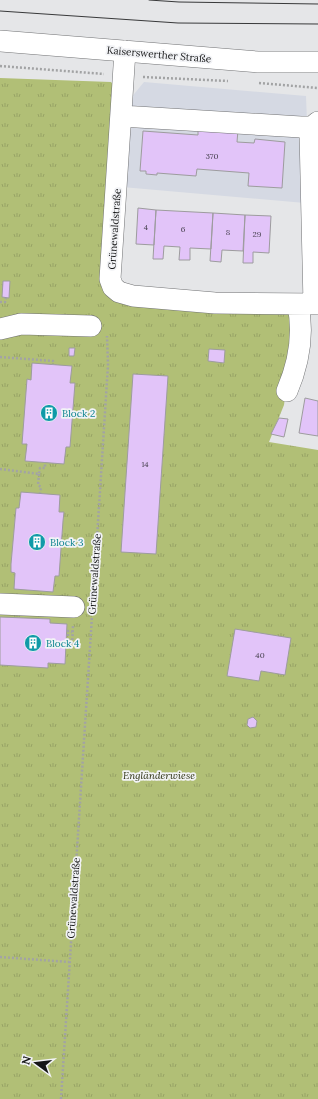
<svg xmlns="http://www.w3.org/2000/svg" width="318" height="1099" font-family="Lora,serif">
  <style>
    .built { fill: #d5d9e3 }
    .grass { fill: url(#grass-tufts) }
    .building { fill: #e2c4f9; stroke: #9d9c9e }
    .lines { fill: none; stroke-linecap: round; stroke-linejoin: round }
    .minor-casing { stroke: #717274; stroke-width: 22 }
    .path { stroke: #a2a3a4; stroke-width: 2.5; stroke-dasharray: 2 2; stroke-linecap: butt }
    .minor { stroke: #fff; stroke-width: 21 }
    .tram { stroke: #38393a; stroke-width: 1 }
    .labels { text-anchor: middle; stroke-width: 3.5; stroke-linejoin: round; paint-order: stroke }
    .number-label { font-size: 8px; fill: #484250 }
    .street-label { font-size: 10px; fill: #151617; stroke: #f2f3f6 }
    .culture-label { font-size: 10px; fill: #0d838f; stroke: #f2f3f6; text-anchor: start }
    .park-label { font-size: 10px; font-style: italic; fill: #2b3010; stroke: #f2f3f6 }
  </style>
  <defs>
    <pattern id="grass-tufts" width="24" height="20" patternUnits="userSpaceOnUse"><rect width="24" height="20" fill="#b1bf76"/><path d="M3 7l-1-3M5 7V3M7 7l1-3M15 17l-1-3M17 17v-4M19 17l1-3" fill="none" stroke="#97a365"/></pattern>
  </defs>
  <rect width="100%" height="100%" fill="#e5e6e8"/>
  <!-- built -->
  <path class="built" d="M144,82L306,96L310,201L305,203L122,187L130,99Z"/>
  <!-- grass -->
  <path class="grass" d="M0,78L111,82L117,90L108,291L291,312L298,331L287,382L284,405L269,442L318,450V1099H0Z"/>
  <!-- building -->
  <path class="building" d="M198,127L238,130L237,142L254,143L255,139L285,142L282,188L248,186L249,173L197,169L196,176L157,173V175L146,174V171H140L143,131L198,135Z
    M138,208L156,210L154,245L136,244Z
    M156,210L213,213L211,249L190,248V260H179L180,247L164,246L163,259H153Z
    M213,213L245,215L243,251L222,250L221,262L210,261Z
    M245,215L271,216L269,253L253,252V263H243Z
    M3,281H10L9,298L2,297Z
    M69,348H75L74,356H69Z
    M209,349L225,350L224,363L208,361Z
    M32,363L72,366L70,383H75L70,447H66L64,464L25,461L27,444H22L27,379L31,380Z
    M133,374L168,376L156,554L121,552Z
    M305,398L318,401V436L299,433Z
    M279,418L288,419L284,437L271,434Z
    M21,492L60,495L59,512H64L63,521L59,576H55L53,592L14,589L15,573L11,572V564L16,508H19Z
    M0,617L50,619V623L67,624L65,664L48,663V668L0,665Z
    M235,629L291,638L285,675L261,671L259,681L227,676Z
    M253,717L257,721L256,727L250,728L247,725L248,719Z"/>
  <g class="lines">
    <!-- minor casing -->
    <g class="minor-casing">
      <path id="minor" d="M0,41L258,62H318
        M125,51L110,279L113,287L119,292L133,296L215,303L318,304
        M121,116L301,127H312
        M314,304L310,133L312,127L318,122
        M0,329L21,324L91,326
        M287,391C299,363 304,335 298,305
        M0,604L74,607"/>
    </g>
    <!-- path -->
    <path class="path" d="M0,66L104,74
      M143,77L228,81
      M259,83L318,88
      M0,302H5L6,298
      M0,357L53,361V365
      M0,469L39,474L40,468H45V462
      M39,474L38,485L41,487L40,493
      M93,601L108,365L107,336
      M68,644V631L72,632
      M66,645L72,646L73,626
      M0,957L69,962
      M61,1099L92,616"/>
    <!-- minor -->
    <use href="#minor" class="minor"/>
    <!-- tram -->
    <path class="tram" d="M149,0L179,2L318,4
      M0,11L178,23L318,24"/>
  </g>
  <!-- icons -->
  <defs>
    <g id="building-disc" transform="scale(0.9)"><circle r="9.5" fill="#0f9aa8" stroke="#f2f3f6"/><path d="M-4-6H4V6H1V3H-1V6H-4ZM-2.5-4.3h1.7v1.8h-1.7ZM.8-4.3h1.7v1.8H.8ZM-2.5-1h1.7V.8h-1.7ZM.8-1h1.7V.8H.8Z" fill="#fff"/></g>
  </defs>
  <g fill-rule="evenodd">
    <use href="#building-disc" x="49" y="413"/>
    <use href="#building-disc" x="37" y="542"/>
    <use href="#building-disc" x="33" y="643"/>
  </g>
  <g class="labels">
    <!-- number labels -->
    <g class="number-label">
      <text x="212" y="159">370</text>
      <text x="146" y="230">4</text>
      <text x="183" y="232">6</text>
      <text x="228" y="235">8</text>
      <text x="257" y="237">29</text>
      <text x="145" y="467">14</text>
      <text x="260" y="658">40</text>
    </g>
    <!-- street labels -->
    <g class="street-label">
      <text transform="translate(159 54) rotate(5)" y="4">Kaiserswerther Straße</text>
      <text transform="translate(114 229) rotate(-86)" y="4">Grünewaldstraße</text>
      <text transform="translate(94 574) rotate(-86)" y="4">Grünewaldstraße</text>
      <text transform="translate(73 898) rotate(-86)" y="4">Grünewaldstraße</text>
    </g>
    <!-- culture labels -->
    <g class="culture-label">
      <text x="62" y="417">Block 2</text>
      <text x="50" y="546">Block 3</text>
      <text x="46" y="647">Block 4</text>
    </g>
    <!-- park labels -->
    <g class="park-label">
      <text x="159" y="779">Engländerwiese</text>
    </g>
  </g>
  <!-- north arrow -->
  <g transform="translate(36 1063) rotate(285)" stroke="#f2f3f6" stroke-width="3" paint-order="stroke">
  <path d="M0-3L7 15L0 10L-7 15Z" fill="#151617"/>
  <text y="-6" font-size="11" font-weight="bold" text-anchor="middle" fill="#151617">N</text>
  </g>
</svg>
